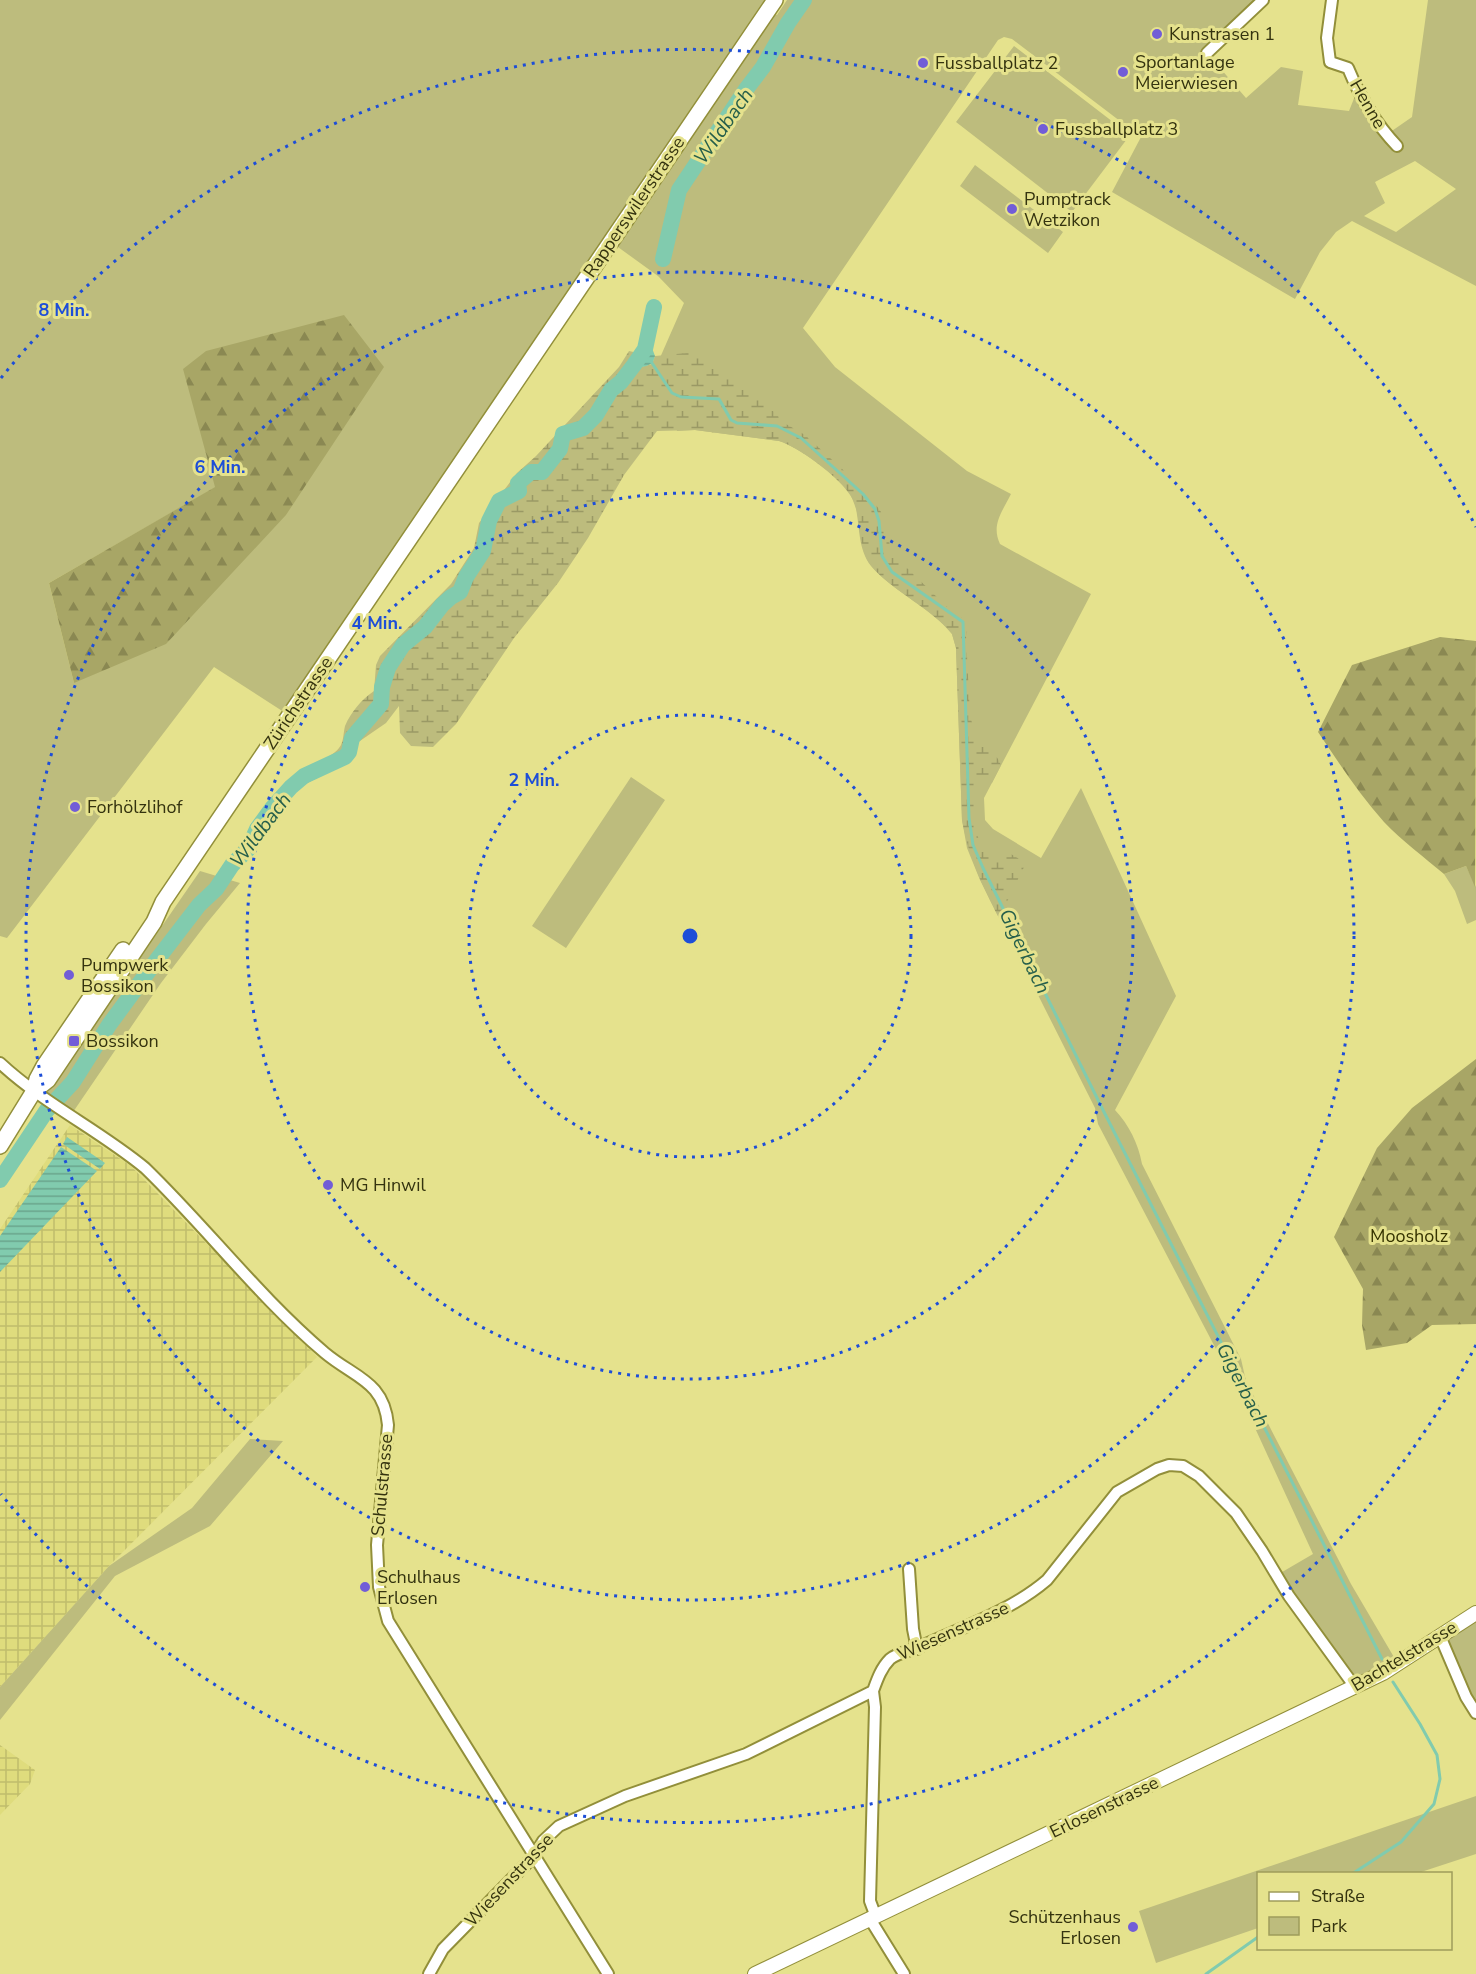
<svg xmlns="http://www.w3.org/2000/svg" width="1476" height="1974" font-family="'Nunito Sans',sans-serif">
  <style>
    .industrial { fill: url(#industrial-grid) }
    .green { fill: #bdbc7d; fill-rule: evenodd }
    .forest { fill: url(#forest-firs) }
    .wetland { fill: url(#wetland-marsh) }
    .water { fill: url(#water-rules) }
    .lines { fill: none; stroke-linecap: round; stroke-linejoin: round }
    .stream { stroke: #81cbae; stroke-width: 3 }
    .river { stroke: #81cbae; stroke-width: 16 }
    .minor-casing { stroke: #928f3a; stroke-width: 14 }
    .tertiary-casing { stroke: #928f3a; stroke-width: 16 }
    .secondary-casing { stroke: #928f3a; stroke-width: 18 }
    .minor { stroke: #fff; stroke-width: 10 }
    .tertiary { stroke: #fff; stroke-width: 14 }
    .secondary { stroke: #fff; stroke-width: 15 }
    .ring { fill: none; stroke: #1d4ed8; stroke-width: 3; stroke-dasharray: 3 6 }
    .poi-dot { fill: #725dd7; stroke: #e5e28d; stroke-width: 2 }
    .labels { text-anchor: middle; stroke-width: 6; stroke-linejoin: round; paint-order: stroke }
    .poi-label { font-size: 18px; fill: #34330f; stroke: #e5e28d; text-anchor: start }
    .street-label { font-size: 18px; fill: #34330f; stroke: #e5e28d }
    .park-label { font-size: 18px; fill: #353300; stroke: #e5e28d }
    .water-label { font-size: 20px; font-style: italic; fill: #265f4b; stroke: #e5e28d }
    .centre { fill: #1d4ed8; stroke: #e5e28d; stroke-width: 3 }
    .ring-label { font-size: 18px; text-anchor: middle; font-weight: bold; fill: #1d4ed8; stroke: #e5e28d; stroke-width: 6; stroke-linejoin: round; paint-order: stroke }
  </style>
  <defs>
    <pattern id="industrial-grid" width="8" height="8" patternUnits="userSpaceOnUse" patternTransform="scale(1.5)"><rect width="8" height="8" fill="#dfdc7d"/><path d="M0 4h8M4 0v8" fill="none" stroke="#c0bd6b"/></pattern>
    <pattern id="forest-firs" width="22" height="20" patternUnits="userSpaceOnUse" patternTransform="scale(1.5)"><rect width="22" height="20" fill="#a8a666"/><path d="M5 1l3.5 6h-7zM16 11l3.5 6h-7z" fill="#8a8852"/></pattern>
    <pattern id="wetland-marsh" width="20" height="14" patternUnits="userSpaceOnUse" patternTransform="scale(1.5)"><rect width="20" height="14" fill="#bdbc7d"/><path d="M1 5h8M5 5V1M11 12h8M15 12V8" fill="none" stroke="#9a9965"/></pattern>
    <pattern id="water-rules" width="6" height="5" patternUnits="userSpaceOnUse" patternTransform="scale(1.5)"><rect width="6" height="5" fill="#81cbae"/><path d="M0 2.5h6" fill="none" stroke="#6aa58c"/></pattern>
  </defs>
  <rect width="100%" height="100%" fill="#e5e28d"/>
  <!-- industrial -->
  <path class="industrial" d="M70,1125L131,1166L317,1357L109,1566L0,1687V1229Z
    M0,1745L35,1770L30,1784L0,1815Z"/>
  <!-- green -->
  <path class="green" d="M0,0H775L768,9L777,15L787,0H1263L1207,53L1246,98L1281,67L1303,71L1298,105L1349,111L1357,91L1386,135L1412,117L1428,0H1476V286L1352,221L1336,232L1320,252L1295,299L1112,192L1141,137L1012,39L1004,37L998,40L803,328L835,367L967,471L1011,494C1002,512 991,525 1000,544L1091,594L984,798L985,820L993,829L1041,858L1081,788L1176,996L1115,1110C1129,1125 1138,1143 1142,1164L1241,1359L1246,1381L1351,1584L1398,1664L1355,1687L1277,1575L1313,1554L1238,1391L1098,1124L1095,1108L980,880L967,848L962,820L956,648L952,634C931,607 893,592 871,566C858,549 860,528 856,509C854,503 852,497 849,492C837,475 798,447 779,441L695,430L677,431L659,360L684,303L658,276L611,242L290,716L214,667L7,938L0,936ZM1415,161L1456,189L1396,232L1364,216L1385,203L1375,182ZM216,487L74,683L49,583Z
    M1014,46L1130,135L1072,212L956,122Z
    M975,165L1063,232L1048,253L960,186Z
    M631,777L665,800L566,948L532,926Z
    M1466,866L1476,887V920L1467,924L1455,891L1444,874Z
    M200,871L240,883L206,924L161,983L71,1115L44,1097Z
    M250,1439L283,1441L210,1526L115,1576L0,1720V1687L109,1566L192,1508Z
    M1476,1613V1713L1440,1636Z
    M1476,1796V1854L1418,1873L1258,1874V1928L1156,1963L1139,1911Z"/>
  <!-- forest -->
  <path class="forest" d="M344,315L384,367L286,515L166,644L74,683L49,583L215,487L183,369L206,351Z
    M1440,637L1476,641L1475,887L1466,866L1444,874C1424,857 1402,841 1384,822C1359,794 1339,763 1318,732L1352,665Z
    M1476,1059V1324L1432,1325L1407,1343L1366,1350L1362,1325L1363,1289L1334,1237L1377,1148L1412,1108Z"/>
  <!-- wetland -->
  <path class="wetland" d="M629,351L638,353L634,361L641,367L652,364L655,356L697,352L757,395L786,424L805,435L866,491L881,512L884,533L897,558L946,606L969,623L966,636L970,716L975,733L990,744L1001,765L992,783L976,786L973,821L982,850L990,855L1006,851L1026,863L999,918C982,885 969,858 962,820L956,648L952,634C932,609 896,593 874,569C857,550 862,527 855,504C847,482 801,448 779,441L695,430L657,431L624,475L588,538L558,583L514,638L456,724L433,747L411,746L400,733L399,706L386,723L357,743L353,756L338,767L300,787L272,820L252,855L229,879L216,875C242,847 259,812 286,784C299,769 329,761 339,748C344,742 343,734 345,726C351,712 361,700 374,691L376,665L380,656L451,584L474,548L479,523L517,473L536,456L619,367Z"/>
  <!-- water -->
  <path class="water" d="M640,346L652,348L655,356L653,362C648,367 639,369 633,364L638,356Z
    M67,1137L105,1163L100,1169L63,1144Z
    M61,1147L97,1171L0,1272V1236Z"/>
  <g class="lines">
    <!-- stream -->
    <path class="stream" d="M650,360L672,393L681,397L719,399L731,420L737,423L777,426L801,438L863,494L875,509L879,521L882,556L892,572L963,622L969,818L973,845L983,868L1103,1110L1382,1659
      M1352,1874L1401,1842L1434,1804L1440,1779L1437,1755L1420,1724L1393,1682
      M1206,1974L1258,1937"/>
    <!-- river -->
    <path class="river" d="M663,259L679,190L747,88L763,67L788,23L804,0
      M0,1180L47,1110L73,1082L109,1025L156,961L199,905L216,889L232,865L248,849L257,829L273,807L291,787L304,776L345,757L349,752L352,738L381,704L382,687L388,668L403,645L425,627L442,605L451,597L460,592L466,577L483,551L489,521L499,501L519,491L518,483L531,472H542L560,449L563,434L583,428L596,415L611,390L621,382L634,365L645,349L654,307"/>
    <!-- minor casing -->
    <g class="minor-casing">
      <path id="minor" d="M1332,0L1327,38L1330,62L1348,68C1360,97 1376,124 1397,146
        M1207,53L1263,0
        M0,1063C44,1104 99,1130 145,1168C207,1228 259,1297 325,1353C355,1378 384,1381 388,1425L377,1545L379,1587L388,1621L608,1974
        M909,1569L913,1629L917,1649
        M1440,1636L1466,1697L1476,1713
        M873,1691L875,1707L870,1901L876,1917
        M870,1919L904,1974
        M429,1974L443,1949L534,1856L543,1841L559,1826L625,1796L746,1754L873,1691C877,1680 881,1668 890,1659C898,1652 915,1650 924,1645C966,1626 1012,1610 1047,1580L1117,1492L1157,1469L1169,1465L1183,1466L1199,1476L1236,1513L1262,1551L1289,1596L1355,1687"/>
    </g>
    <!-- tertiary casing -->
    <g class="tertiary-casing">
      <path id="tertiary" d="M755,1974L1383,1673L1476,1613"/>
    </g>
    <!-- secondary casing -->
    <g class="secondary-casing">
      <path id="secondary" d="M34,1091L48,1080L154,922L163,902L775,0
        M0,1146L34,1091L37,1079L44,1066L123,950"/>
    </g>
    <!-- minor -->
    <use href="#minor" class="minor"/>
    <!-- tertiary -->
    <use href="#tertiary" class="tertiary"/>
    <!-- secondary -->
    <use href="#secondary" class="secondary"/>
  </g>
  <!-- distance rings -->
  <g class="ring">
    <circle cx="690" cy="936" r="221"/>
    <circle cx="690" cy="936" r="443"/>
    <circle cx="690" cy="936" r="664"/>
    <path d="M1476 1345A886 886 0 0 1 1 1494M1 378A886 886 0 0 1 1476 527"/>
  </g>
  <!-- markers -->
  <g class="poi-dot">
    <circle cx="1157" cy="34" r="6"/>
    <circle cx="923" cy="63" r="6"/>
    <circle cx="1123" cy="72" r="6"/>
    <circle cx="1043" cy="129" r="6"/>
    <circle cx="1012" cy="209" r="6"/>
    <circle cx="75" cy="807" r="6"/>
    <circle cx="69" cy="975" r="6"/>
    <rect x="68" y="1035" width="12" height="12" rx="3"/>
    <circle cx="328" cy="1185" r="6"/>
    <circle cx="365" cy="1587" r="6"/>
    <circle cx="1133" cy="1927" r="6"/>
  </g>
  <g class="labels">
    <!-- poi labels -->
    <g class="poi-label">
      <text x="1169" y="40">Kunstrasen 1</text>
      <text x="1135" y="68">Sportanlage<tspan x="1135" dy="21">Meierwiesen</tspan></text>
      <text x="935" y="69">Fussballplatz 2</text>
      <text x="1055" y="135">Fussballplatz 3</text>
      <text x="1024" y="205">Pumptrack<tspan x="1024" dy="21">Wetzikon</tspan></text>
      <text x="87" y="813">Forhölzlihof</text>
      <text x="81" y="971">Pumpwerk<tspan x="81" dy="21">Bossikon</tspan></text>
      <text x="86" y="1047">Bossikon</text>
      <text x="340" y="1191">MG Hinwil</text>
      <text x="377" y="1583">Schulhaus<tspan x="377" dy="21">Erlosen</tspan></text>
      <text x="1121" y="1923" text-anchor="end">Schützenhaus<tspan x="1121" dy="21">Erlosen</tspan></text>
    </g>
    <!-- street labels -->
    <g class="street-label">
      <text transform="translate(1368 104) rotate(60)" y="6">Henne</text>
      <text transform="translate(634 207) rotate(-56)" y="6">Rapperswilerstrasse</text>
      <text transform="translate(298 703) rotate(-56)" y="6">Zürichstrasse</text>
      <text transform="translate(382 1485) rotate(-85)" y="6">Schulstrasse</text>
      <text transform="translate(953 1631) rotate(-24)" y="6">Wiesenstrasse</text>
      <text transform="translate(1404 1656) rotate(-31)" y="6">Bachtelstrasse</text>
      <text transform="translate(1104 1807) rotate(-26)" y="6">Erlosenstrasse</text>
      <text transform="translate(509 1880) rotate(-47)" y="6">Wiesenstrasse</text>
    </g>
    <!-- park labels -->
    <g class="park-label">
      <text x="1409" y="1242">Moosholz</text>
    </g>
    <!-- water labels -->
    <g class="water-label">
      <text transform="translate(723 126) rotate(-55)" y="7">Wildbach</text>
      <text transform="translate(260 830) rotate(-53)" y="7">Wildbach</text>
      <text transform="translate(1025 951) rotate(64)" y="7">Gigerbach</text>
      <text transform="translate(1243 1385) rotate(63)" y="7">Gigerbach</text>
    </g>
  </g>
  <circle cx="690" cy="936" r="9" class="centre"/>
  <g class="ring-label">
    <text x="64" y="316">8 Min.</text>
    <text x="220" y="473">6 Min.</text>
    <text x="377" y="629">4 Min.</text>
    <text x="534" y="786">2 Min.</text>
  </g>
  <!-- legend -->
  <rect x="1257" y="1872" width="195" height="78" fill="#e5e28d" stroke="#9e9c5b" stroke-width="1.5"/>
  <rect x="1269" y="1892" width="30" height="9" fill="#ffffff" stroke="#9e9c5b" stroke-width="1.5"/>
  <text x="1311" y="1902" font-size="18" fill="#34330f">Straße</text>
  <rect x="1269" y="1917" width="30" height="18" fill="#bdbc7d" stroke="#9e9c5b" stroke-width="1.5"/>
  <text x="1311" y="1932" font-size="18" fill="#34330f">Park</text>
</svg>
